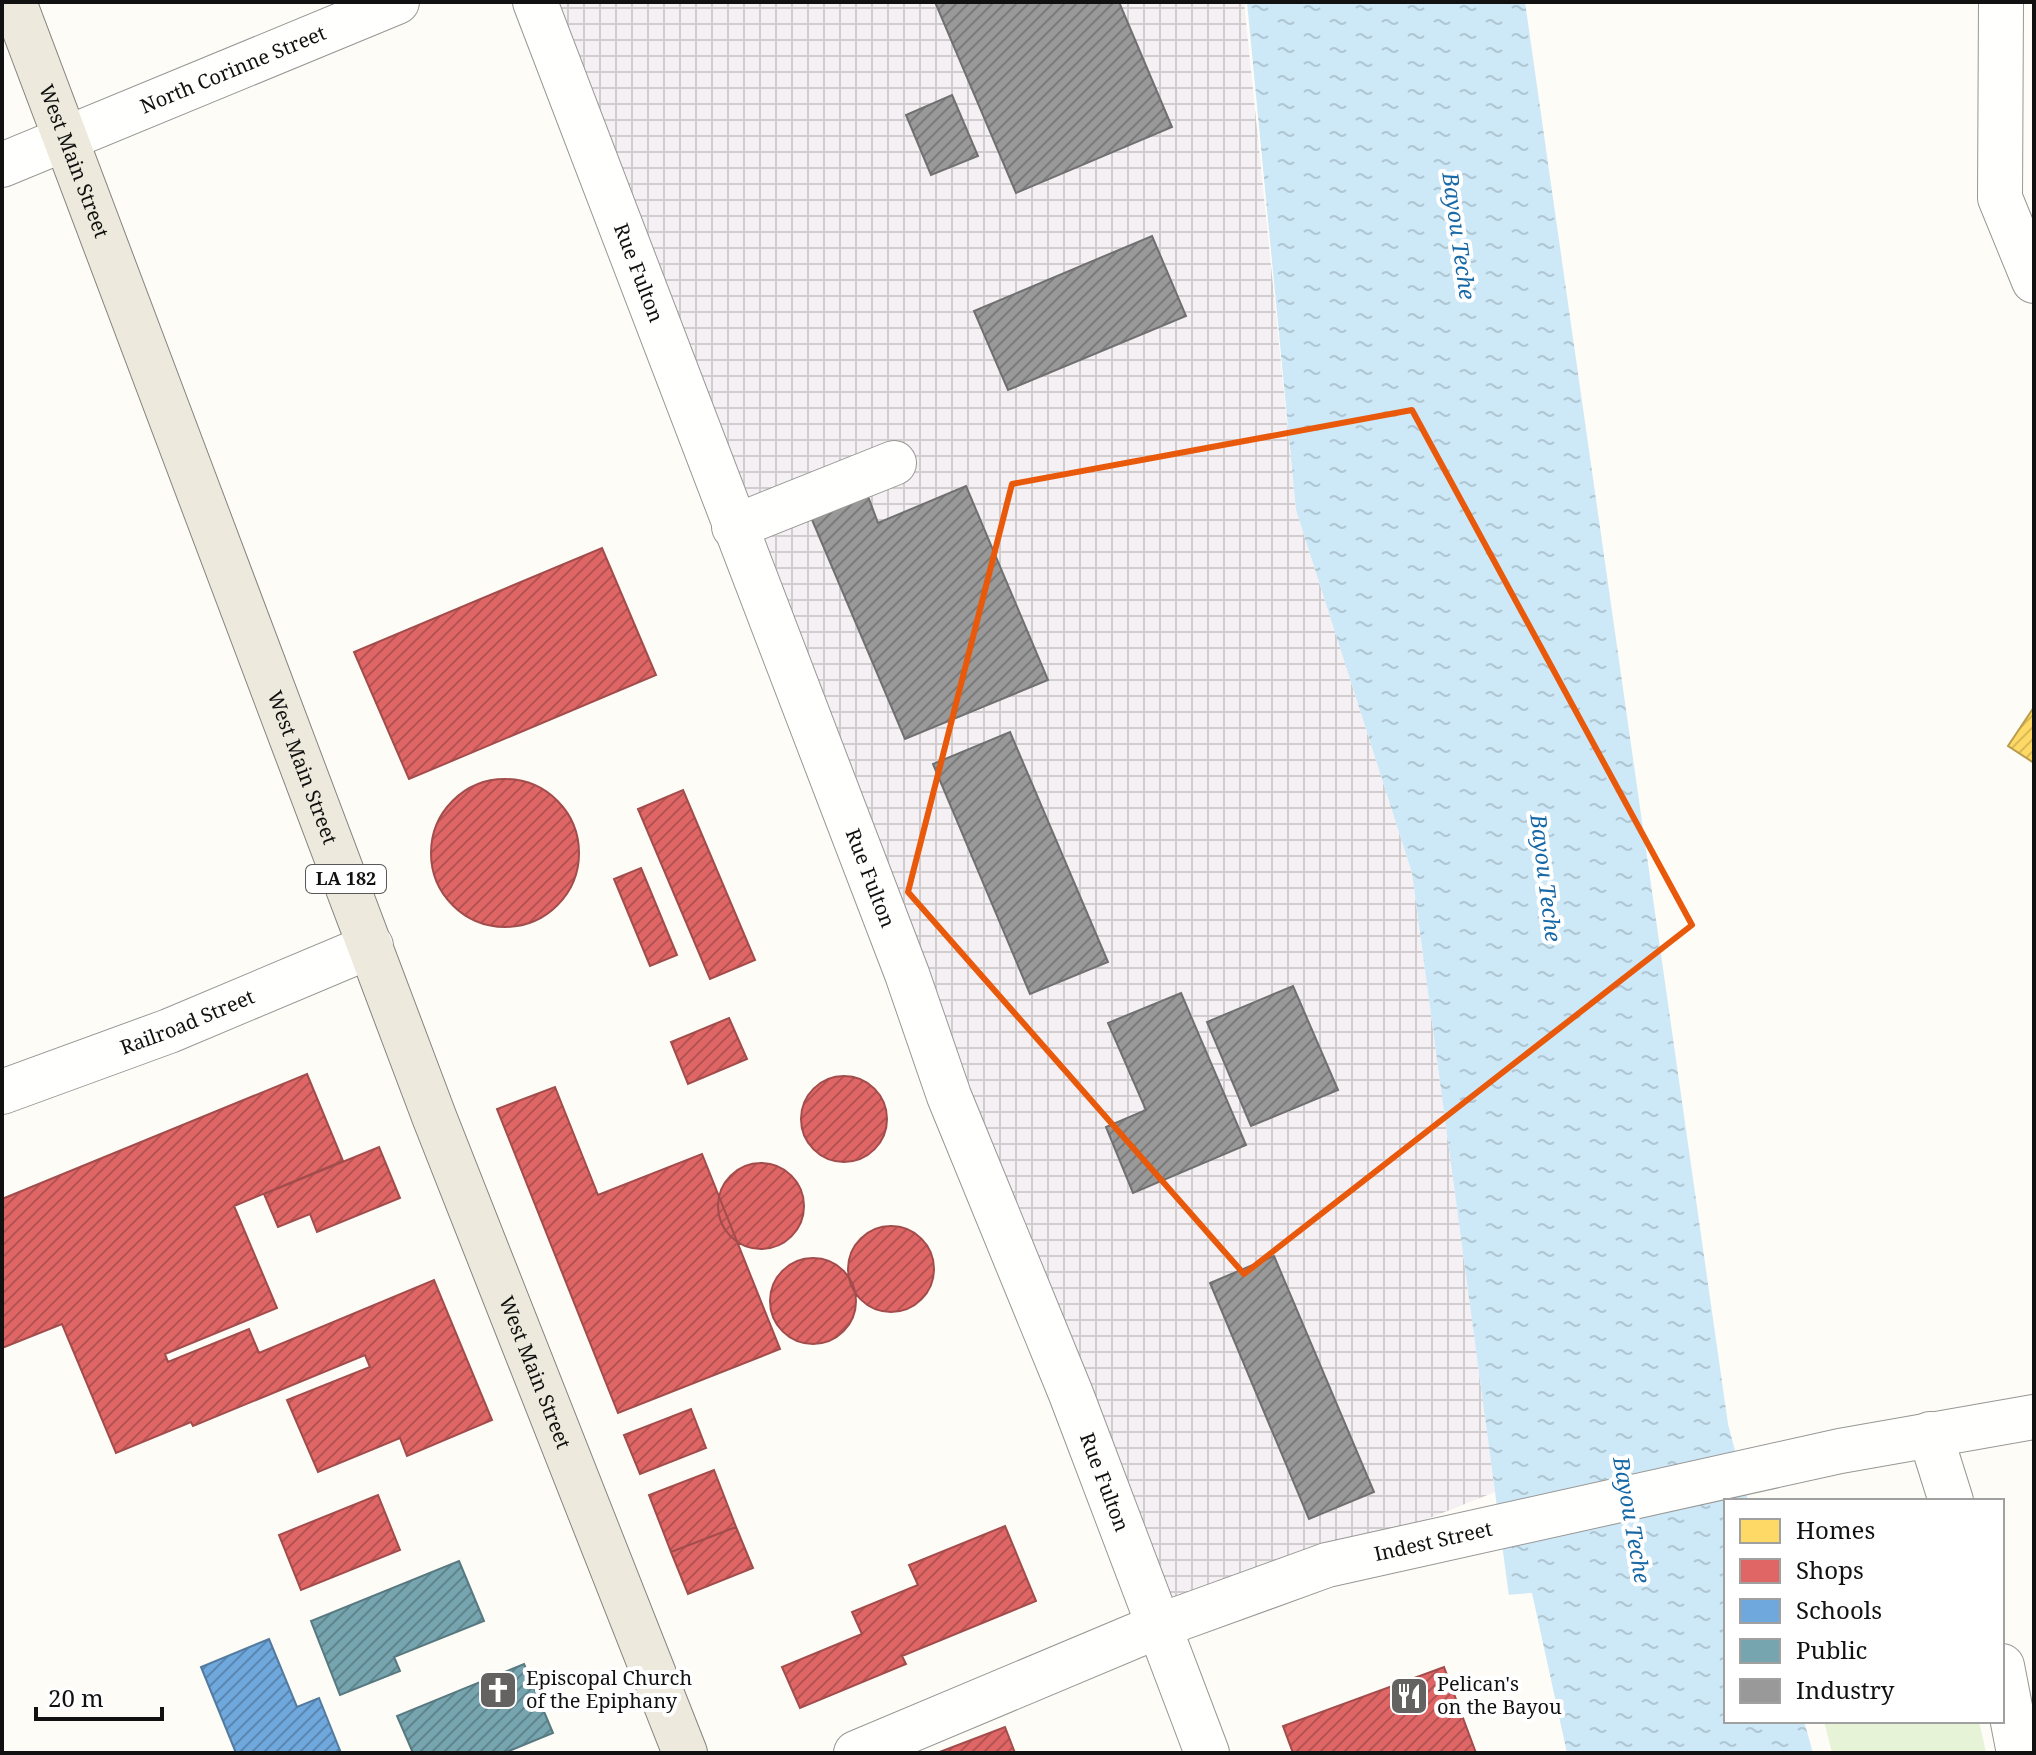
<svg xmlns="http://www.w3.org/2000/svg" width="2036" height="1755" font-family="'Noto Serif',serif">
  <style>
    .industrial { fill: url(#industrial-grid) }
    .grass { fill: #e7f3d7 }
    .water { fill: url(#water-ripples) }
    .pier { fill: #fdfcf7 }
    .homes { fill: url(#homes-hatch); stroke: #b89d4c; stroke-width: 2 }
    .shops { fill: url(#shops-hatch); stroke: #a24c4c; stroke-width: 2 }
    .schools { fill: url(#schools-hatch); stroke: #537b9f; stroke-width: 2 }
    .public { fill: url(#public-hatch); stroke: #587980; stroke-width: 2 }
    .industry { fill: url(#industry-hatch); stroke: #707070; stroke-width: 2 }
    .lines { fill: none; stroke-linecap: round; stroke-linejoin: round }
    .minor-casing { stroke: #979795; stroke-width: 46 }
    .major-casing { stroke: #858482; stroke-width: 46 }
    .minor { stroke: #fffffe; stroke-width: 44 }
    .major { stroke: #ede9dc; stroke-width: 44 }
    .marked { fill: none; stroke: #e8590c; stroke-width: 6; stroke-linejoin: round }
    .labels { text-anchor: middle; stroke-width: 8; stroke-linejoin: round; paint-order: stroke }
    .shield { fill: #fff; stroke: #585858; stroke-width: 2 }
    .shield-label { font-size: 18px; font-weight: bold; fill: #111 }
    .street-label { font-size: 20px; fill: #111; stroke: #fff }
    .poi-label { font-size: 20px; fill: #111; stroke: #fff; text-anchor: start }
    .water-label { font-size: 22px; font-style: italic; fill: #1768a6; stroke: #fff }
  </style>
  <defs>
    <pattern id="industrial-grid" width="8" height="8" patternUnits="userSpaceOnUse" patternTransform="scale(2)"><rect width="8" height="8" fill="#f5f0f3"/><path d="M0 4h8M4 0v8" fill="none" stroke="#d1cdcf"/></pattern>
    <pattern id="water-ripples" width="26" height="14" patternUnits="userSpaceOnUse" patternTransform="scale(2)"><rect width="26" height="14" fill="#cde8f7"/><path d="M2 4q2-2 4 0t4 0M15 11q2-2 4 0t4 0" fill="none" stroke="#afc6d3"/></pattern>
    <pattern id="homes-hatch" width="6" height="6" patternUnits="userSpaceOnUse" patternTransform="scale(2)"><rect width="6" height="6" fill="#ffd966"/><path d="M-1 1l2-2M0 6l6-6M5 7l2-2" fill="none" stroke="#dab957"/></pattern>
    <pattern id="shops-hatch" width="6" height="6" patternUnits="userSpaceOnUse" patternTransform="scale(2)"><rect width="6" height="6" fill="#e06666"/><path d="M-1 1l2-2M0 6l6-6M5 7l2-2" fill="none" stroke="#b45353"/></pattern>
    <pattern id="schools-hatch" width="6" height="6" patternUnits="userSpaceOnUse" patternTransform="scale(2)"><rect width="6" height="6" fill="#6fa8dc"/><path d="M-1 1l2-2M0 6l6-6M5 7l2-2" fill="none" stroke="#5a87b1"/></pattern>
    <pattern id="public-hatch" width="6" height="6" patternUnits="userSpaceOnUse" patternTransform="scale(2)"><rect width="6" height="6" fill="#76a5af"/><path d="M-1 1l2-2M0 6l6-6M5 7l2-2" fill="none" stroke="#5f858d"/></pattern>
    <pattern id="industry-hatch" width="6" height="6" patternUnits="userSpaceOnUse" patternTransform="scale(2)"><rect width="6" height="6" fill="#999"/><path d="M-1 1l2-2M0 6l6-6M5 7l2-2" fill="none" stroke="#7b7b7b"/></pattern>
  </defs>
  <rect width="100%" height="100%" fill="#fdfcf7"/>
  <!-- industrial -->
  <path class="industrial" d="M528,2H1244L1296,510L1412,873L1495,1492L1156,1627Z"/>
  <!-- grass -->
  <path class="grass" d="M1824,1721H1979L1986,1753H1832Z"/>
  <!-- water -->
  <path class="water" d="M1247,2H1525L1728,1424L1748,1501H1726V1721H1804L1813,1753H1530L1412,873L1296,510Z"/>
  <!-- pier -->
  <path class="pier" d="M1532,1593L1567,1753H1527L1520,1719L1504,1595Z"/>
  <!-- homes -->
  <path class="homes" d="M2034,707V763L2008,746Z"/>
  <!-- shops -->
  <path class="shops" d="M602,548L656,675L409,779L354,652Z
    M431 853a74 74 0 1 1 148 0a74 74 0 1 1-148 0Z
    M683,790L755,960L710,979L638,809Z
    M641,868L677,955L650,966L614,879Z
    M729,1018L747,1059L688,1084L671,1042Z
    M307,1074L343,1161L234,1206L277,1308L165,1354L168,1362L249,1329L259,1353L434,1280L492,1420L407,1456L400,1438L318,1472L287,1400L370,1367L365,1355L193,1426L191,1422L116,1453L62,1324L2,1348V1199Z
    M801 1119a43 43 0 1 1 86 0a43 43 0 1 1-86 0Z
    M555,1087L598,1195L702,1154L780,1349L618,1413L497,1109Z
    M379,1147L400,1198L317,1232L310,1214L278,1227L264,1194Z
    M718 1206a43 43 0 1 1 86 0a43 43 0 1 1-86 0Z
    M848 1269a43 43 0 1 1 86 0a43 43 0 1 1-86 0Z
    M770 1301a43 43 0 1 1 86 0a43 43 0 1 1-86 0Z
    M691,1409L706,1448L640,1474L624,1435Z
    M714,1470L736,1527L671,1552L649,1495Z
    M378,1495L400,1550L301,1590L279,1535Z
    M1005,1526L1036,1601L902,1656L906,1664L800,1708L782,1667L862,1634L852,1612L918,1585L909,1565Z
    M736,1527L753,1568L688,1594L671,1552Z
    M1444,1667L1476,1753H1293L1283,1726Z
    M1005,1727L1015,1753H937Z"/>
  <!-- schools -->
  <path class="schools" d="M269,1639L297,1707L319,1698L341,1753H236L201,1667Z"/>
  <!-- public -->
  <path class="public" d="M459,1561L484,1621L394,1657L400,1671L340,1695L311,1621Z
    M524,1664L553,1733L504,1753H413L397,1716Z"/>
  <!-- industry -->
  <path class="industry" d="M935,2H1119L1172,127L1016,193Z
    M952,95L978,156L931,175L906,115Z
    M1152,236L1186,316L1008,390L974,311Z
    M966,486L1048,680L905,739L810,515L866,491L878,523Z
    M1010,732L1108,962L1030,994L933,764Z
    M1293,986L1338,1090L1251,1126L1207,1022Z
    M1181,993L1246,1145L1133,1193L1106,1127L1146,1110L1108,1023Z
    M1274,1256L1374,1492L1309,1519L1210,1283Z"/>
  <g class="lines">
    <!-- minor casing -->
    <g class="minor-casing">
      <g id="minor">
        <path id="s1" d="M535,2L907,974L949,1096L1071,1394L1207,1753"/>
        <path d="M2001,2L2000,198L2034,281"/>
        <path id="s2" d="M2,165L397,2"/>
        <path d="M734,527L894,463"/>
        <path id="s3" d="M2,1092L169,1031L371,946"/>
        <path d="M1930,1434L1951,1501"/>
        <path d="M2002,1666L2019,1753"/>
        <path id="s4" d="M856,1753L1156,1627L1327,1565L1840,1451L2034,1417"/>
      </g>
    </g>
    <!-- major casing -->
    <g class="major-casing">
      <g id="major">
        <path id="s5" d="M14,2L435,1119L685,1753"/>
      </g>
    </g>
    <!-- minor -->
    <use href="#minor" class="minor"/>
    <!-- major -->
    <use href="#major" class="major"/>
  </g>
  <!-- marked area -->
  <path class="marked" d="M1412,410L1692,925L1244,1274L908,892L1012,484Z"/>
  <!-- icons -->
  <defs>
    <g id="church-square" transform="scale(2)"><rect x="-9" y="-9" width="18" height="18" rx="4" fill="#646362" stroke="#fff"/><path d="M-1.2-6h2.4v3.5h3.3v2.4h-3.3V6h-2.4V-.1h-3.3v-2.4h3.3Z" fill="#fff"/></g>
    <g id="restaurant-square" transform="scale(2)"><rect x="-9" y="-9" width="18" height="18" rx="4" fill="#646362" stroke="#fff"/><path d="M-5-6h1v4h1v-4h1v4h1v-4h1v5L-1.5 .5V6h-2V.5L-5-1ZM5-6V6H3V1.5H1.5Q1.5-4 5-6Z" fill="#fff"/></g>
  </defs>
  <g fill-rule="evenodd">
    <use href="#church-square" x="498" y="1690"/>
    <use href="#restaurant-square" x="1409" y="1696"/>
  </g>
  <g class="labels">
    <!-- shield labels -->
    <rect class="shield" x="306" y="865" width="80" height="28" rx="6"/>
    <g class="shield-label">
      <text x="346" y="885">LA 182</text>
    </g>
    <!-- street labels -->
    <g class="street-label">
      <text dy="7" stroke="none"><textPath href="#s2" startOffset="250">North Corinne Street</textPath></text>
      <text dy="7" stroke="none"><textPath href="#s5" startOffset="170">West Main Street</textPath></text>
      <text dy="7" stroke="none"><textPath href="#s1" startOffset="290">Rue Fulton</textPath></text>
      <text dy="7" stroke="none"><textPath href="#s5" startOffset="818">West Main Street</textPath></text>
      <text dy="7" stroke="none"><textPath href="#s1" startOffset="938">Rue Fulton</textPath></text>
      <text dy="7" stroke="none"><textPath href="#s3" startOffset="198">Railroad Street</textPath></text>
      <text dy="7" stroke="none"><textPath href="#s5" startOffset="1466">West Main Street</textPath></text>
      <text dy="7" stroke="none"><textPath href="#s1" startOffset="1586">Rue Fulton</textPath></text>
      <text dy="7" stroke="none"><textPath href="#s4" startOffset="616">Indest Street</textPath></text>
    </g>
    <!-- poi labels -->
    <g class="poi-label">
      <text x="526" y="1685">Episcopal Church<tspan x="526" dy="23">of the Epiphany</tspan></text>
      <text x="1437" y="1691">Pelican's<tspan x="1437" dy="23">on the Bayou</tspan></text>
    </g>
    <!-- water labels -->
    <g class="water-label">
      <text transform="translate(1459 236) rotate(82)" y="8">Bayou Teche</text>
      <text transform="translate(1546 878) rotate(83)" y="8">Bayou Teche</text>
      <text transform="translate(1632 1520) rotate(80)" y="8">Bayou Teche</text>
    </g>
  </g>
  <!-- border -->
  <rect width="2036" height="1755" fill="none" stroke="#111111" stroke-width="8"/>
  <!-- legend -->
  <rect x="1724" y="1499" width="280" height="224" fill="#ffffff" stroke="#a0a0a0" stroke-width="2"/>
  <rect x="1740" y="1519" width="40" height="24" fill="#ffd966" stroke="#a0a0a0" stroke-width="2"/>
  <text x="1796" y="1539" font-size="24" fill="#111111">Homes</text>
  <rect x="1740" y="1559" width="40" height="24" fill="#e06666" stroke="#a0a0a0" stroke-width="2"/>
  <text x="1796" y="1579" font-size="24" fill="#111111">Shops</text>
  <rect x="1740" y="1599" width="40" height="24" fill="#6fa8dc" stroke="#a0a0a0" stroke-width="2"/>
  <text x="1796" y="1619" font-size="24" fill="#111111">Schools</text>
  <rect x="1740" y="1639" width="40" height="24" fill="#76a5af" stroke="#a0a0a0" stroke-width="2"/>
  <text x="1796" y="1659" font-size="24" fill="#111111">Public</text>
  <rect x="1740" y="1679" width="40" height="24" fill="#999999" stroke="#a0a0a0" stroke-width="2"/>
  <text x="1796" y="1699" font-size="24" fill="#111111">Industry</text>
  <!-- scale -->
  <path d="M36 1707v12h126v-12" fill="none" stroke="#111111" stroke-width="4"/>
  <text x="48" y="1707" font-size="24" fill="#111111" stroke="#ffffff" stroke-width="6" paint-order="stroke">20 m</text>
</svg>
